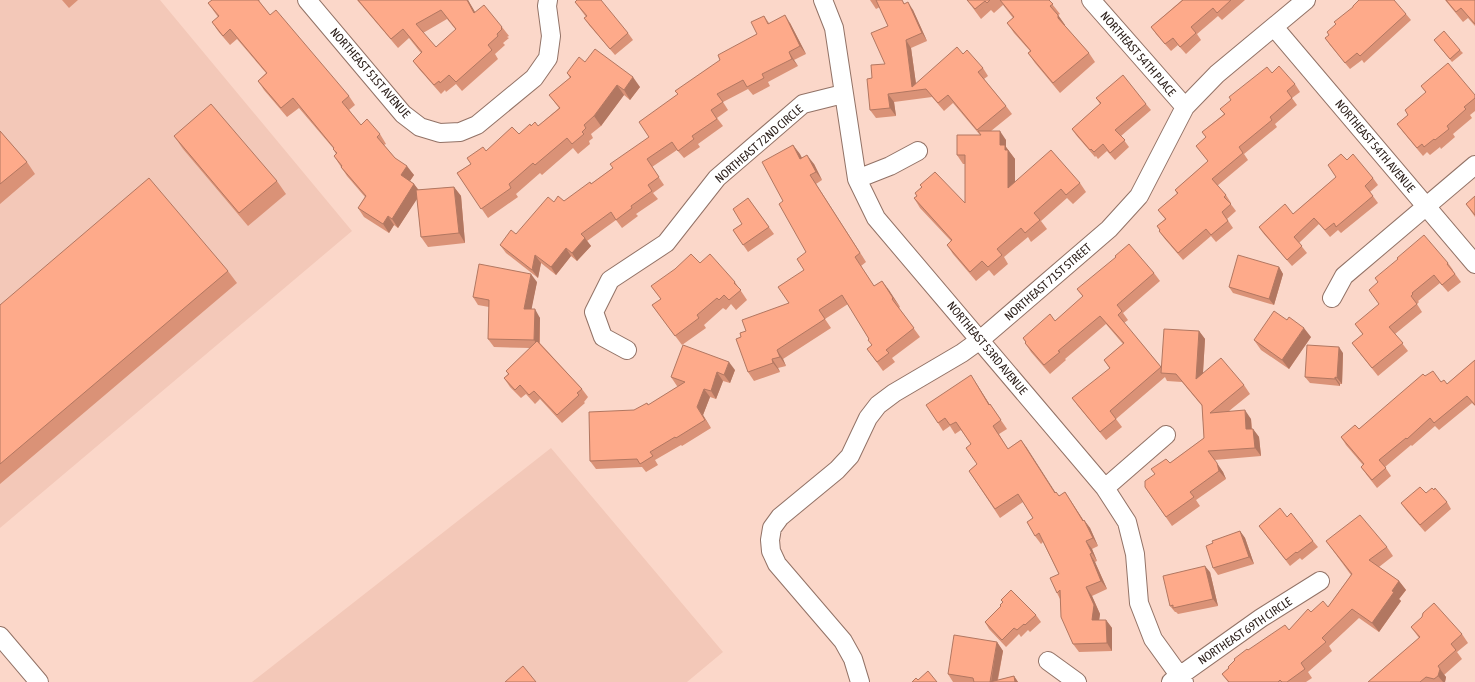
<svg xmlns="http://www.w3.org/2000/svg" width="1475" height="682" font-family="'Asap Condensed',sans-serif">
  <style>
    .built { fill: #f3c8b8 }
    .lines { fill: none; stroke-linecap: round; stroke-linejoin: round }
    .minor-casing { stroke: #927266; stroke-width: 20 }
    .minor { stroke: #fff; stroke-width: 18 }
    .wall { fill: #da9277; fill-rule: evenodd }
    .shaded-wall { fill: #b27761 }
    .building { fill: #feaa8a; stroke: #b27761; fill-rule: evenodd }
    .labels { text-anchor: middle; stroke-width: 3; stroke-linejoin: round; paint-order: stroke }
    .street-label { font-size: 12px; fill: #2e211c; stroke: #fff }
  </style>
  <rect width="100%" height="100%" fill="#fbd7c9"/>
  <!-- built -->
  <path class="built" d="M0,0H160L352,231L0,528Z
    M551,448L723,652L687,682H252Z"/>
  <g class="lines">
    <!-- minor casing -->
    <g class="minor-casing">
      <path id="minor" d="M307,0L403,114L420,127L440,133L460,132L477,125L534,78L548,58L551,36L547,6L548,0
        M823,0L834,28L857,179L876,218L1105,488L1127,522L1135,554L1139,603L1153,639L1184,682
        M1091,0L1185,107
        M1274,27L1475,264
        M857,179L890,166L918,151
        M1332,298L1344,276L1475,165
        M627,350L603,337L594,312L610,280L666,243L717,178L803,104L843,94
        M1105,488L1166,435
        M0,636L39,682
        M1048,661L1077,682
        M860,682L853,659L843,641L777,564L771,551L770,540L772,528L780,517L837,470L850,456L868,418L878,405L894,393L962,353L980,340L1109,229L1139,196L1185,107L1217,74L1306,0
        M1171,682L1261,618L1320,581"/>
    </g>
    <!-- minor -->
    <use href="#minor" class="minor"/>
  </g>
  <!-- wall -->
  <path class="wall" d="M62,0H78L69,8Z
    M212,0H260L259,1L270,15L349,96L355,105L349,110L361,125L380,134L386,144L384,145L395,158L414,175L410,181L414,184L418,190L454,187L461,196L465,243L428,247L421,237L417,198L398,228L394,225L389,233L364,217L358,208L365,197L347,176L341,167L334,156L336,154L333,149V148L299,108L287,117L264,90L258,81L266,73L237,39L230,45L218,31L212,22L218,17L208,3Z
    M357,0H468L475,13L502,27L509,36L507,37L509,38L503,43L505,45L495,54L498,59L462,91L456,84L446,92L445,90L441,94L419,69L413,61L421,53L409,38L398,48ZM447,19L456,30L436,47L423,33Z
    M870,0H902L904,3L913,10L927,41L911,48L916,84L963,54L983,68L988,76L984,79L1006,106L1012,114L991,131L1006,140V147L1015,159V183H1080L1086,192L1073,204L1067,198L1041,221L1047,229L1031,242L1028,237L1004,257L1008,264L994,276L989,270L976,281L953,254L947,245L951,241L920,208L914,198L917,196L915,193L922,187L920,185L965,203V164H963L957,155L980,135L953,103L944,111L932,97L894,102L896,116L876,118L870,110L872,78L885,64L888,26L880,7L876,9Z
    M967,0H1049L1060,14L1058,15L1065,25V26L1089,53L1095,62L1060,93L1035,63L1028,53L1030,51L1014,33L1007,23L1013,18L1003,5L994,13L991,10L981,19Z
    M1182,0H1245L1222,20L1218,16L1197,34L1201,40L1186,54L1178,45L1171,51L1156,34L1151,27Z
    M1445,0H1475V26L1468,18L1463,22Z
    M575,2L628,33L633,40L615,55L589,25L584,18L586,17Z
    M1406,14L1411,20L1364,63L1362,60L1350,69L1330,45L1325,38Z
    M764,16L769,23H790L806,54L794,60L798,66L768,82L770,86L753,95L748,89L723,102L728,110L717,118L723,126L698,144L700,147L684,158L677,150L652,167L664,185L653,193L658,199L636,214L638,216L622,228L616,220L587,241L591,246L577,261L571,256L556,275L541,263L538,278L506,253L500,245L516,234L554,202L564,201L591,184L613,168L649,137L678,94L757,34Z
    M1434,40L1460,50L1463,53L1452,62Z
    M585,62L640,87L630,100L624,95L601,126L591,134L593,138L589,141L590,144L578,154L573,148L542,175L540,173L516,194L518,197L488,218L457,173L471,164L486,151L519,134L531,126H538L559,108L549,95L570,78L567,73Z
    M1272,73L1295,84L1300,92L1292,98L1297,105L1275,124L1277,127L1244,154L1248,160L1217,186L1226,195L1231,203H1230L1236,211L1227,219L1233,228L1216,242L1211,236L1183,260L1164,238L1159,231L1160,230L1157,226L1165,219L1158,210L1177,194L1175,190L1208,161L1196,146L1206,137L1202,132L1224,114L1220,109Z
    M1421,86L1475,95V111L1470,115L1472,118L1453,134L1455,137L1441,149L1440,147L1430,155L1427,152L1423,156L1403,132L1397,124L1408,115L1405,110L1426,93Z
    M1096,98L1146,104L1151,110L1121,136L1129,147L1115,160L1107,151L1098,159L1096,156L1095,157L1076,135L1072,129L1100,104Z
    M0,131L27,162L35,174L0,204Z
    M174,136L277,181L286,194L248,226L183,149Z
    M793,145L802,158L814,164L822,180L816,184L866,262L861,266L874,286L882,281L900,307L899,308L920,337L892,358L895,362L883,371L867,349L872,345L869,339L848,304L825,319L831,328L783,359L786,366L778,368L780,372L754,381L748,372L741,337L746,331L789,303L804,270L806,252L783,201Z
    M1347,160L1373,178L1378,185L1370,192L1378,203L1341,233L1338,230L1330,237L1319,224L1299,243L1307,253L1292,266L1263,233L1259,227L1293,214L1336,177Z
    M1475,196V217L1466,204Z
    M748,198L774,234L748,252L733,230L742,224Z
    M1448,263L1453,270V271L1461,282L1448,292L1440,283L1418,301L1419,302L1417,304L1422,312L1395,334L1408,351L1378,376L1358,351L1352,343L1363,335L1355,324Z
    M1279,267L1283,274L1274,305L1233,293L1229,287Z
    M228,271L237,283L0,484V305Z
    M1154,273L1160,281L1123,313L1128,320L1124,323L1162,368L1199,331L1205,339L1203,373L1244,385L1250,394L1229,411L1251,419L1252,429H1253L1259,437L1261,456L1214,460L1223,472L1226,479L1196,500L1200,506L1172,526L1145,487L1155,474L1204,438L1202,406L1182,382L1167,381L1165,377L1116,419L1122,427L1106,440L1078,406L1072,398L1110,369L1104,360L1123,344L1106,324L1065,359L1066,360L1050,374L1031,352L1025,343H1026L1023,338L1055,321L1083,297L1077,289Z
    M537,282L531,309L540,318V343L582,389L588,397L584,402L585,403L562,423L540,399L535,404L526,394L521,398L510,387L504,378L508,374L506,371L530,348L494,347L488,339L489,307L478,305L473,297Z
    M735,282L747,300L736,310L731,304L726,310L723,308L704,325L706,328L682,345L652,305L661,299L651,286Z
    M1311,337L1289,369L1261,350L1254,340Z
    M1343,353L1342,384H1340V386L1310,383L1305,377Z
    M1475,360V406L1472,403L1439,430L1435,426L1412,446L1411,445L1385,467L1391,476L1377,488L1366,474L1361,467L1363,465L1346,445L1341,437L1359,429L1425,376L1447,384Z
    M735,370L730,383L723,381L716,399L710,397L703,415L711,428L682,446L681,445L655,460L658,465L646,472L642,467L596,469L590,461L649,405L679,386H677L671,377Z
    M976,383L990,405V404L1007,429L999,434L1008,449L1021,440L1055,493L1059,496L1065,492L1084,521V520L1090,528L1098,546L1092,549L1097,561L1095,562L1107,589L1092,596L1100,614L1099,620H1106L1112,628V651L1079,652L1073,644L1060,599L1057,593L1059,574L1043,542L1041,544L1035,536L1033,518L1023,502L1000,518L969,471L977,464L971,444L961,430L955,434L950,426L943,431L938,423Z
    M1426,493L1447,502L1451,509L1425,532L1406,510L1401,503Z
    M1287,517L1313,541L1318,547L1302,560L1300,558L1290,566L1259,526Z
    M1240,531L1245,538L1254,564L1218,575L1213,568V543Z
    M1326,541L1387,547L1393,556L1379,567L1399,581L1406,590L1399,599L1401,601L1379,632L1359,618L1329,646L1332,651L1308,672L1312,678L1306,682H1228L1222,674L1248,650L1289,630L1311,612L1328,607L1351,575Z
    M1210,572L1218,606L1178,614L1176,612H1175L1170,606Z
    M1001,600L1036,615L1041,622L1030,632L1028,630L1021,637L1019,634L1006,647L989,629L985,622L1001,606L1003,602Z
    M1411,627L1462,634L1468,643L1457,652L1462,659L1444,675L1446,677L1445,682H1368L1419,638Z
    M997,642L1003,651L998,680L1014,676L1018,682H953L948,674Z"/>
  <!-- shaded-wall -->
  <path class="shaded-wall" d="M467,0H468L481,22L474,13Z
    M908,2L913,10L927,41L922,33Z
    M785,15L790,23L806,54L800,46Z
    M1058,15L1065,25L1064,28L1058,18Z
    M906,40L911,48L917,91L912,87Z
    M789,52L794,60L798,66L792,59Z
    M633,77L640,87L630,100L624,90Z
    M617,85L624,95L601,126L594,116Z
    M888,94L894,102L896,116L890,108Z
    M1000,131L1006,140V147L1015,159V198L1008,188L1000,145Z
    M793,145L800,154L807,168L800,159Z
    M807,155L814,164L822,180L816,172Z
    M407,166L414,175L407,185L401,175Z
    M810,175L816,184L866,262L860,253Z
    M414,184L421,193L398,228L392,219Z
    M454,187L461,196L465,243L459,233Z
    M388,216L394,225L389,233L383,224Z
    M585,238L591,246L577,261L572,253Z
    M566,248L571,256L556,275L551,267Z
    M535,255L541,263L538,278L532,270Z
    M1279,267L1283,274L1274,305L1269,299Z
    M531,274L537,282L530,317L524,309Z
    M882,281L889,290L900,307L893,298Z
    M535,309L540,318L539,348L534,340Z
    M1304,328L1311,337L1289,369L1282,360Z
    M1199,331L1205,339L1202,388L1196,379Z
    M1339,347L1343,353L1342,384L1337,378Z
    M777,350L783,359L786,366L780,357Z
    M772,359L778,368L780,372L773,363Z
    M729,362L735,370L730,383L724,375Z
    M717,372L723,381L716,399L711,391Z
    M971,375L976,383L995,413L989,405Z
    M1335,377L1340,384V386L1335,379Z
    M704,389L710,397L703,415L711,428L697,407Z
    M1245,410L1251,419L1252,438L1246,429Z
    M1253,429L1259,437L1261,456L1255,448Z
    M1021,440L1027,448L1061,501L1055,493Z
    M1217,463L1223,472L1226,479L1219,471Z
    M1065,492L1087,526L1084,520L1090,528L1098,546L1093,538Z
    M1240,531L1245,538L1254,564L1249,557Z
    M1086,541L1092,549L1097,561L1092,553Z
    M1090,554L1095,562L1107,589L1101,581Z
    M1205,566L1210,572L1218,606L1213,599Z
    M1399,581L1406,590L1399,599L1401,601L1379,632L1372,623L1392,591Z
    M1086,587L1092,596L1100,614L1098,628L1092,620Z
    M1106,620L1112,628V651L1107,643Z
    M997,642L1003,651L997,682H991Z
    M1440,669L1446,677L1445,682H1443L1438,676Z
    M1014,676L1018,682H1015Z"/>
  <!-- building -->
  <path class="building" d="M212,0H258L270,15L276,10L349,96L342,102L361,125L367,119L380,134L377,137L395,158L407,166L401,175L414,184L392,219L388,216L383,224L358,208L366,196L341,167L342,166L334,156L337,153L333,149L334,148L293,98L281,108L258,81L267,73L230,29L223,36L212,22L219,16L208,3Z
    M358,0H467L474,13L484,5L502,27L501,28L502,29L497,34L498,36L488,45L492,50L456,82L449,75L440,83L439,81L434,85L413,61L422,52L403,29L391,39ZM441,10L456,29L436,47L416,24Z
    M577,0H601L628,33L610,49L584,18L587,16L575,2Z
    M876,0H902L904,4L908,2L922,33L906,40L912,87L957,47L963,54L967,50L983,68L978,72L1006,106L977,130L948,95L938,103L926,89L888,94L890,108L870,110L867,79L872,78L871,65L885,64L871,33L888,26Z
    M967,0H990L987,3L985,1L975,9Z
    M1000,0H1049L1053,4L1050,6L1058,15V18L1089,53L1053,83L1028,53L1031,51L1007,23L1014,17Z
    M1183,0H1231L1217,13L1213,8L1191,27L1196,33L1180,47L1173,38L1165,44L1151,27Z
    M1359,0H1394L1406,14L1360,56L1357,53L1345,63L1325,38L1329,35L1327,32L1336,24L1334,22L1353,7V6Z
    M1446,0H1475V24L1461,8L1456,12Z
    M785,15L800,46L789,52L792,59L762,74L764,78L747,87L743,80L717,94L723,102L711,110L717,119L692,136L694,139L678,151L672,142L647,159L659,177L648,185L652,191L631,206L632,208L616,220L611,212L581,234L585,238L572,253L566,248L551,267L535,255L532,270L500,245L511,230L516,234L548,197L554,202L558,196L564,201L590,182L591,184L613,168L610,164L649,137L639,122L678,94L675,91L720,60L718,55L757,34L751,22L764,16L768,24Z
    M1444,31L1460,50L1450,59L1434,40Z
    M595,49L633,77L624,90L617,85L594,116L584,125L586,128L582,132L584,134L572,144L567,138L535,165L533,163L509,184L511,188L481,209L457,173L471,164L467,158L483,147L486,151L512,127L519,134L530,124L531,126L535,122L538,126L560,108L549,95L571,77L567,73L579,57L585,62Z
    M1448,63L1475,95V98L1464,107L1466,109L1447,126L1449,129L1435,140L1434,139L1424,147L1422,144L1417,148L1397,124L1408,115L1405,110L1426,92L1421,86Z
    M1279,66L1295,84L1287,91L1292,98L1270,117L1272,120L1239,147L1243,153L1212,179L1226,195L1224,197L1231,204L1222,212L1228,221L1211,235L1206,229L1178,253L1159,231L1160,230L1157,226L1166,219L1158,210L1178,193L1175,190L1208,161L1196,146L1206,137L1202,132L1225,114L1220,109L1231,100L1229,97L1267,67L1272,73Z
    M1123,75L1146,104L1115,130L1125,140L1110,153L1103,144L1094,152L1091,149L1090,150L1072,129L1101,103L1096,98Z
    M211,104L277,181L239,213L174,136Z
    M0,131L27,162L0,184Z
    M978,131H1000V145H1005V150H1008V188L1051,150L1080,183L1066,195L1061,189L1034,213L1040,220L1025,233L1021,228L997,249L1002,255L988,267L982,261L970,272L947,245L952,240L914,198L917,196L915,193L922,187L920,185L935,172L965,203V155H957V135H981Z
    M793,145L800,159L807,155L816,172L810,175L860,253L855,257L874,286L882,281L893,298L892,299L914,328L886,350L889,353L877,362L867,349L872,345L868,340L869,339L842,295L819,310L825,319L777,350L780,357L772,359L773,363L748,372L736,339L741,337L740,333L746,331L742,320L789,303L778,287L804,270L797,259L806,252L779,204L783,201L762,162Z
    M1341,154L1347,160L1353,154L1373,178L1365,186L1373,196L1336,227L1334,223L1325,230L1314,218L1294,237L1302,246L1287,260L1259,227L1285,204L1293,214L1336,177L1328,165Z
    M149,178L228,271L0,464V305Z
    M454,187L459,233L421,237L416,190Z
    M1475,196V215L1466,204Z
    M748,198L769,227L743,245L733,230L742,224L733,209Z
    M1424,235L1448,263L1447,264L1455,274L1442,285L1434,275L1412,293L1413,294L1411,296L1417,304L1389,327L1403,343L1372,368L1352,343L1363,334L1355,324L1379,304L1369,290L1378,282L1375,278L1398,259L1397,258Z
    M1129,244L1154,273L1117,305L1122,311L1118,315L1161,367L1110,411L1116,419L1100,432L1072,398L1110,368L1104,360L1124,343L1100,316L1058,351L1060,352L1044,365L1025,343L1026,342L1023,338L1050,314L1055,321L1083,296L1077,289L1116,257L1115,256Z
    M691,254L700,263L710,254L735,282L734,283L741,290L729,300L724,295L719,300L717,298L697,315L699,318L675,336L652,305L661,299L651,286L675,269Z
    M1238,255L1279,267L1269,299L1229,287Z
    M479,264L531,274L524,309H535L534,340L488,339L489,300L473,297Z
    M1274,311L1287,320L1289,317L1304,328L1282,360L1254,340Z
    M1164,329L1199,331L1196,379L1221,358L1244,385L1210,413L1245,410L1246,429H1253L1255,448L1208,451L1217,463L1219,471L1190,492L1194,497L1166,517L1145,487V481L1155,474L1151,469L1166,459L1170,463L1204,438L1202,405L1176,374L1161,373Z
    M537,341L582,389L577,393L579,395L557,415L534,391L529,395L520,385L515,390L504,378L509,374L506,371Z
    M683,345L729,362L724,375L717,372L711,391L704,389L697,407L705,420L676,438L675,437L650,452L653,456L640,464L637,459L590,461L589,412L634,410L647,403L648,405L685,382L671,377Z
    M1307,345L1339,347L1337,378L1335,377V379L1305,377Z
    M1475,360V405L1467,396L1434,423L1430,418L1407,439L1406,438L1379,460L1386,468L1372,480L1361,467L1364,464L1341,437L1355,425L1359,429L1423,374L1425,376L1433,371L1441,382L1444,380L1447,384Z
    M971,375L989,405L990,404L1001,420L993,426L1008,449L1021,440L1055,493L1056,492L1059,496L1065,492L1083,521L1084,520L1093,538L1086,541L1092,553L1090,554L1101,581L1086,587L1094,605L1092,620H1106L1107,643L1073,644L1061,617L1060,590L1057,593L1050,578L1059,574L1039,533L1035,536L1027,522L1033,518L1018,494L995,509L969,471L977,464L966,448L971,444L956,422L950,425L945,418L938,423L926,405Z
    M1420,487L1426,493L1432,488L1434,490L1435,488L1447,502L1420,525L1401,503Z
    M1280,508L1287,517L1291,513L1313,541L1297,553L1296,552L1286,560L1259,526Z
    M1360,515L1387,547L1369,560L1399,581L1392,591L1394,592L1372,623L1352,609L1322,638L1326,642L1301,663L1305,669L1287,682H1282L1280,680L1278,682H1229L1222,674L1229,668L1228,667L1235,660L1234,659L1247,649L1248,650L1285,625L1289,630L1308,609L1311,612L1323,601L1328,607L1352,574L1326,541Z
    M1240,531L1249,557L1213,568L1206,546L1213,543L1212,541Z
    M1205,566L1213,599L1173,608V605L1170,606L1163,576Z
    M1011,590L1036,615L1025,625L1024,624L1017,630L1014,628L1002,640L985,622L1001,606L1000,605L1003,602L1001,600Z
    M1434,603L1462,634L1451,644L1456,650L1438,666L1440,669L1438,676L1434,679L1426,677L1420,682H1368L1420,637L1411,627L1422,617L1423,613Z
    M954,635L997,642L990,682L1014,676L1015,682H974L973,678L948,674Z
    M523,666L536,682H505Z
    M928,671L937,682H912L916,678L918,680Z"/>
  <g class="labels">
    <!-- street labels -->
    <g class="street-label">
      <text transform="translate(1138 54) rotate(49)" y="4">NORTHEAST 54TH PLACE</text>
      <text transform="translate(370 73) rotate(49)" y="4">NORTHEAST 51ST AVENUE</text>
      <text transform="translate(759 144) rotate(-41)" y="4">NORTHEAST 72ND CIRCLE</text>
      <text transform="translate(1375 146) rotate(50)" y="4">NORTHEAST 54TH AVENUE</text>
      <text transform="translate(1048 282) rotate(-41)" y="4">NORTHEAST 71ST STREET</text>
      <text transform="translate(987 348) rotate(50)" y="4">NORTHEAST 53RD AVENUE</text>
      <text transform="translate(1245 631) rotate(-34)" y="4">NORTHEAST 69TH CIRCLE</text>
    </g>
  </g>
</svg>
